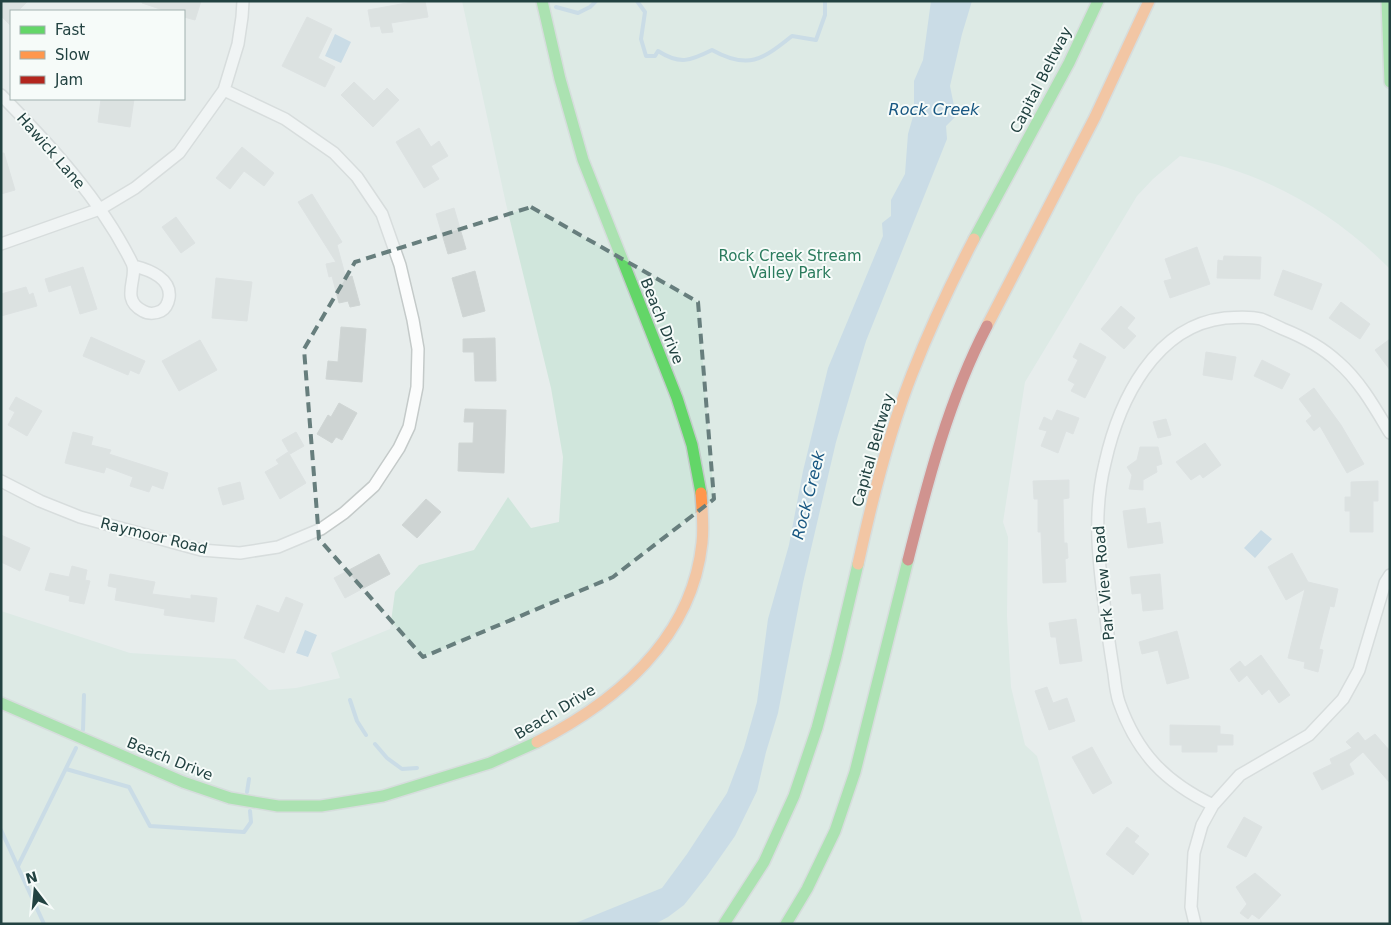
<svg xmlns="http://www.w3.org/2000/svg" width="1391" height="925" font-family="'DejaVu Sans',sans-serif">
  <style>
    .green { fill: #d0e6dc }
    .water { fill: #a6c8dd }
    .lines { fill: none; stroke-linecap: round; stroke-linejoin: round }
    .stream { stroke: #a6c8dd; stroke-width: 4 }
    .building { fill: #ced4d3; stroke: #d0d6d5 }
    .street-casing { stroke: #c4cac9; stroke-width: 14 }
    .fast-casing { stroke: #c2cac9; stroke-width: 14 }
    .slow-casing { stroke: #c2cac9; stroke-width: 14 }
    .jam-casing { stroke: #c2cac9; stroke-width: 14 }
    .street { stroke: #fbfcfc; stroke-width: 11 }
    .fast { stroke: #63d668; stroke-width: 11 }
    .slow { stroke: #ff974d; stroke-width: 11 }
    .jam { stroke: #b3261e; stroke-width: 11 }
    .marked { fill: none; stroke: #677e7d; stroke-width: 4; stroke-dasharray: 10 6; stroke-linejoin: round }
    .labels { text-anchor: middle; stroke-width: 4; stroke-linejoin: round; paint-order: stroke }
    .street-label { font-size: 15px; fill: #224241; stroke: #f6fbf9 }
    .park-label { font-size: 15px; fill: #2a7b5d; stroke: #f6fbf9 }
    .water-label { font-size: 16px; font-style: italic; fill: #185782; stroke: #f6fbf9 }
  </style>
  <rect width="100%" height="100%" fill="#e7edec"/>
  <!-- green -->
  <path class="green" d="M462,1H1390V269C1332,210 1261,171 1180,156L1153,179L1137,196L1025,382L1003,522L1008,537L1007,616L1011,687L1025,745L1037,756L1083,924H1V611L130,653L235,659L269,690L296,688L340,678L331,653L390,629L395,592L419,565L474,550L508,497L531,528L559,522L563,457L551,388L506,204Z"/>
  <!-- water -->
  <path class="water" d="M931,1H972L962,34L950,86L956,116L946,126L947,139L866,341L836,442L803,583L778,713L766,752L757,791L735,836L707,876L684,905L668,917L655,924H573L662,888L687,854L727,793L744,748L757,702L768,619L789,545L803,471L828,368L883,236L882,223L891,216V200L905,174L908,134L914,113V81L923,60Z
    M335,34L351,42L341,63L325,56Z
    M1261,530L1272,539L1255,558L1244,548Z
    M305,630L317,635L308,657L296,653Z"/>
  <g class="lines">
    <!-- stream -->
    <path class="stream" d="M637,1L645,12L641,39L646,56H655L658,51C680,65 690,61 712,50C748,70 762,60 792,36L816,40L825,15V1
      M556,7L578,13L590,7L596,1
      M350,700L357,721L366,735
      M83,730L84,695
      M375,744L387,758L402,769L417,768
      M66,769L129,787L150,826L244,832L251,822L250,811
      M247,792L249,779
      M1,830L44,924
      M18,866L76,748"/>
  </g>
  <!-- building -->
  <path class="building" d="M1,1H28L18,11H11V26L1,16Z
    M142,1H201L195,20L184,17V11H166L142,3Z
    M418,1H425L428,17L391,23L393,32L382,33L380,26L371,27L368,10Z
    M307,17L332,29L318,58L335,67L325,87L282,66Z
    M354,82L374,101L387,88L399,100L373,127L341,95Z
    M101,99H134L130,127L98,122Z
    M419,128L431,147L439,141L448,156L431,166L439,179L424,188L396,142Z
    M242,147L274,173L264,186L244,171L230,189L216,178Z
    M1,153H4L15,190L1,194Z
    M312,194L342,242L337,245L346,278L352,276L360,305L350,307L348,301L339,303L332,276L329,277L326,264L336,262L298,202Z
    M454,208L466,249L448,254L436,214Z
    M176,217L195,243L181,253L162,227Z
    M1197,247L1210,284L1170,298L1164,281L1172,279L1165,259Z
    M1224,256L1261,257L1260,279L1217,278L1218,260L1223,261Z
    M83,267L97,309L80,314L71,285L49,292L45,279Z
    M1283,270L1322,284L1312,310L1274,295Z
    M475,271L485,311L463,317L452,278Z
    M216,278L252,282L247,321L212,318Z
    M26,287L29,295L33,293L37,306L1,316V294Z
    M1341,302L1370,324L1360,339L1329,318Z
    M1121,306L1135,318L1127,328L1136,336L1124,349L1101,329Z
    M341,327L366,329L362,382L326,379L328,361L338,362Z
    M91,337L145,361L139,374L130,370L128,375L83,356Z
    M495,338L496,381H475L474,352H463V339Z
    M1390,339V370L1375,350Z
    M200,340L217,370L179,391L162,361Z
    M1080,343L1106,357L1085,398L1071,391L1075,384L1068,380L1078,360L1073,357Z
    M1206,352L1236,357L1232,380L1203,375Z
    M1262,360L1290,374L1282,389L1254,376Z
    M1314,388L1341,425L1364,464L1347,473L1320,426L1314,431L1306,421L1312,416L1299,399Z
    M16,397L42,411L27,436L8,425L15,412L9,409Z
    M339,403L357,413L342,440L336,437L332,443L317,434L328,415L331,417Z
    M465,409L506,410L504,473L458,471L459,443H473L474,422H464Z
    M1057,410L1079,418L1073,434L1066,431L1058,453L1041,446L1047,431L1039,429L1044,417L1052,421Z
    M1166,419L1171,435L1158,438L1153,422Z
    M73,432L93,437L91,445L111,450L109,454L168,473L163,489L152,485L149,492L130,486L133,477L106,467L104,473L65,463Z
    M296,432L304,446L290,454L282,440Z
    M1205,443L1221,465L1203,478L1200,474L1191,480L1176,462Z
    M1140,447H1158L1162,464L1156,466L1157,472L1143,480V490L1129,489L1132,475L1127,467L1137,460Z
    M288,452L306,483L280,499L265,472L279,464L276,460Z
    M1069,480V498L1063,499L1064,543H1067L1068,558L1065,559L1066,582L1043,583L1041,532H1038V499H1034L1033,481Z
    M1378,481V501H1373V532H1350V511H1345V497H1351V482Z
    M240,482L244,499L223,505L218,488Z
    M426,499L441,512L417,538L402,525Z
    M1145,508L1147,524L1160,522L1163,543L1128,548L1123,511Z
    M1,535L30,548L20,571L1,562Z
    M1292,553L1308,582L1338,589L1334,607L1330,606L1319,649L1323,650L1318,672L1304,668L1305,662L1288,658L1305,589L1286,600L1268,567Z
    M379,554L390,574L345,598L334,578Z
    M72,566L87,570L85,580L90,581L84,604L69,601L70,596L45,590L50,573L69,577Z
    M110,574L155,582L152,594L191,599V595L217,598L214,622L164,615L165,609L115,600L117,588L108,586Z
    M1160,574L1163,609L1143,611L1141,593L1132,594L1130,577Z
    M286,597L303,604L284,653L244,638L257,605L279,613Z
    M1076,619L1082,661L1060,664L1056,637H1051L1049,623Z
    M1177,631L1189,678L1167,684L1158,650L1142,654L1139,642Z
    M1261,655L1290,695L1279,703L1269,689L1262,695L1247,675L1239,682L1230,669L1240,661L1245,667Z
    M1047,687L1053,703L1067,698L1075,721L1049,730L1035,691Z
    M1170,725L1220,726V734L1233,735V745H1217V752H1182V745H1170Z
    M1358,732L1365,741L1375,734L1390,751V783L1363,752L1349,764L1354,774L1322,790L1313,773L1332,764L1330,759L1352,748L1346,742Z
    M1092,747L1112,783L1093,794L1072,757Z
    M1244,817L1262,827L1246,857L1227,847Z
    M1127,827L1139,836L1134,842L1149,854L1133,875L1106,854Z
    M1255,873L1281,895L1259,919L1252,914L1248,919L1240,913L1247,904L1236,887Z"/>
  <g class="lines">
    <!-- street casing -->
    <g class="street-casing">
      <path id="street" d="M1,95C50,145 101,200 132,263C139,277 119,299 143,311C148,314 155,314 161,311C166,308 168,304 169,298C172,279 150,270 134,266
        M1,244L100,209L135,188L179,153L224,90L238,44L242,17L243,1
        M1,481L40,501L80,517L201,550L240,553L278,547L321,529L344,513L374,486L399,448L409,427L417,387L418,349L413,320L400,265L382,214L357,177L334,153L285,119L224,90
        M1213,805C1165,782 1137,753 1119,702C1116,693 1115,683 1114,674C1111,655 1108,637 1106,618C1099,566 1092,515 1105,463C1119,400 1155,326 1225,318C1237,317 1250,316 1261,319C1269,322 1276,326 1283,329C1303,337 1322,347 1338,362C1360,381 1375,408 1390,433
        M1195,924L1191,907L1194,853L1202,825L1213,805L1240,775L1309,735L1343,699L1359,670L1385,583L1390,575"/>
    </g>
    <!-- fast casing -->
    <g class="fast-casing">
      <path id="fast" d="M542,1L560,79L583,160L677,398L692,445L701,493
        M1387,1L1390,82
        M974,239L1069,63L1098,1
        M1,703L183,782L230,798L278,806H321L383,796L490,763L537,742
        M724,924L764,862L794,796L817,728L836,657L858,564
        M786,924L807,889L835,831L855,772L908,560"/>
    </g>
    <!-- slow casing -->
    <g class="slow-casing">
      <path id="slow" d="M987,326L1095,117L1149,1
        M858,564C872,500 888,435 912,374C930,328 951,283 974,239
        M537,742C617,701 692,638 702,543C704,526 702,510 701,493"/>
    </g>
    <!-- jam casing -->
    <g class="jam-casing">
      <path id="jam" d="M908,560C928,480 949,399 987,326"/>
    </g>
    <!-- street -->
    <use href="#street" class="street"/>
    <!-- fast -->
    <use href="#fast" class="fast"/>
    <!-- slow -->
    <use href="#slow" class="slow"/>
    <!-- jam -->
    <use href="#jam" class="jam"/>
  </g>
  <!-- marked area -->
  <path d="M0 0H1391V925H0ZM531,207L698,302L714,499L613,577L423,657L319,539L304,349L355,262Z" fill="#e7edec" fill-opacity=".55" fill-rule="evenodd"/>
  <path class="marked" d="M531,207L698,302L714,499L613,577L423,657L319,539L304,349L355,262Z"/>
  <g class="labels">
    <!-- street labels -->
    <g class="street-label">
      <text transform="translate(1041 80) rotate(-63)" y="5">Capital Beltway</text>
      <text transform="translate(51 151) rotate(49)" y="5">Hawick Lane</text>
      <text transform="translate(662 321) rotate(68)" y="5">Beach Drive</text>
      <text transform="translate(873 450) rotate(-74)" y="5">Capital Beltway</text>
      <text transform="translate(154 536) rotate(14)" y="5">Raymoor Road</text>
      <text transform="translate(1104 583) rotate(-95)" y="5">Park View Road</text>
      <text transform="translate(555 712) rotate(-31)" y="5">Beach Drive</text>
      <text transform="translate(170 759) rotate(22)" y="5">Beach Drive</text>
    </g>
    <!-- park labels -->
    <g class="park-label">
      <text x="790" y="261">Rock Creek Stream<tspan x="790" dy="17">Valley Park</tspan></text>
    </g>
    <!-- water labels -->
    <g class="water-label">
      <text x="934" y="115">Rock Creek</text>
      <text transform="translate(808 495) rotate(-76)" y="6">Rock Creek</text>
    </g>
  </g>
  <!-- border -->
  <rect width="1391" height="925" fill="none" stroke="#224241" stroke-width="5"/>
  <!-- legend -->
  <rect x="10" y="10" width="175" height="90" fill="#f6fbf9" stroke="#a1b1af"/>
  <rect x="20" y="26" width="25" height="8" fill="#63d668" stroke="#a1b1af"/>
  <text x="55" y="35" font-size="15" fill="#224241">Fast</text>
  <rect x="20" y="51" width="25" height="8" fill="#ff974d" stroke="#a1b1af"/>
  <text x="55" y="60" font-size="15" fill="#224241">Slow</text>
  <rect x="20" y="76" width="25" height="8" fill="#b3261e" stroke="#a1b1af"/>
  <text x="55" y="85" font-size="15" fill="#224241">Jam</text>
  <!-- north arrow -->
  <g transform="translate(35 890) rotate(344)" stroke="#f6fbf9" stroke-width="4" paint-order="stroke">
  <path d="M0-4L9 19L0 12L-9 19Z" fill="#224241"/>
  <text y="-8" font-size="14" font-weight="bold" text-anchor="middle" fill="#224241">N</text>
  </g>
</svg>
